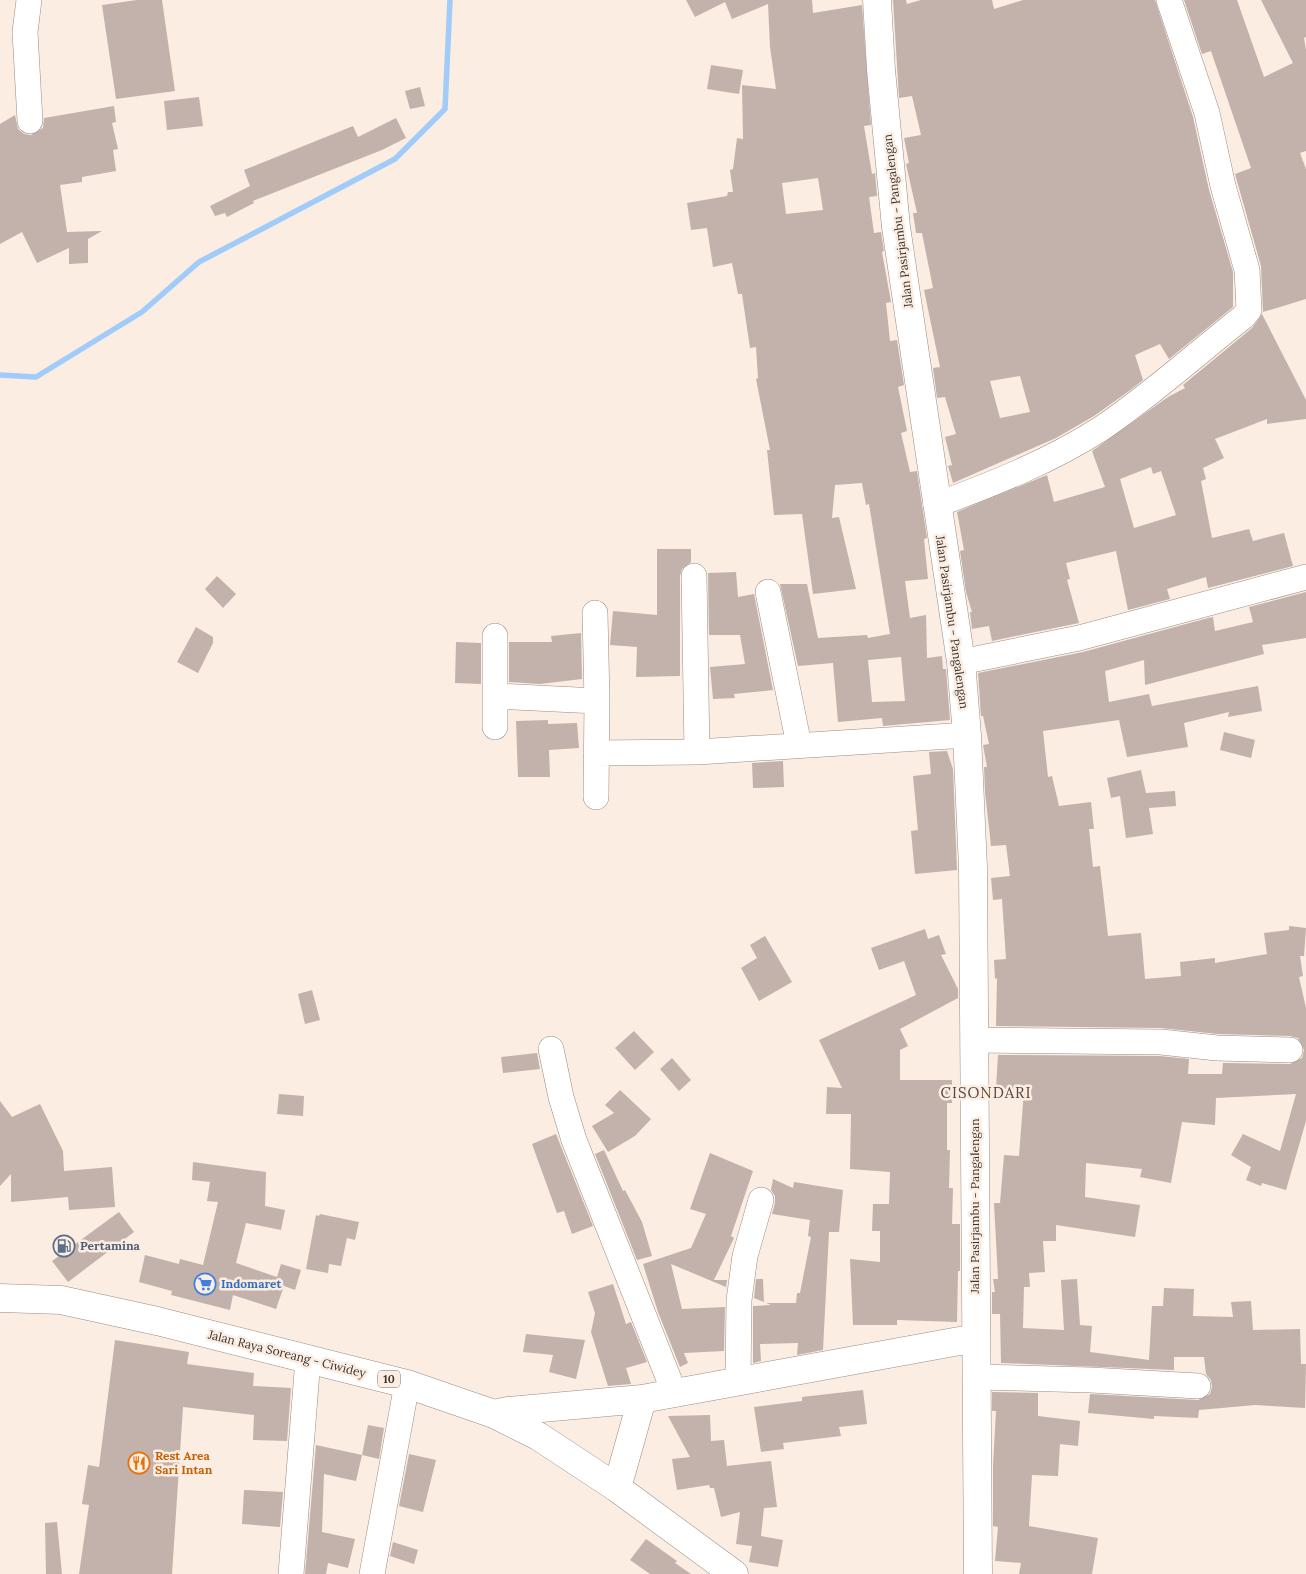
<svg xmlns="http://www.w3.org/2000/svg" width="1306" height="1574" font-family="Lora,serif">
  <style>
    .lines { fill: none; stroke-linecap: round; stroke-linejoin: round }
    .stream { stroke: #a1ccfa; stroke-width: 5.5 }
    .building { fill: #c2b2ab; fill-rule: evenodd }
    .minor-casing { stroke: #998c82; stroke-width: 26 }
    .major-casing { stroke: #998c82; stroke-width: 29 }
    .highway-casing { stroke: #998c82; stroke-width: 29 }
    .minor { stroke: #fff; stroke-width: 25 }
    .major { stroke: #fff; stroke-width: 28 }
    .highway { stroke: #fff; stroke-width: 28 }
    .labels { text-anchor: middle; stroke-width: 5; stroke-linejoin: round; paint-order: stroke }
    .shield { fill: #fbede1; stroke: #746c65; stroke-width: 1 }
    .shield-label { font-size: 11px; font-weight: bold; fill: #3a3430 }
    .street-label { font-size: 12px; fill: #3a3430; stroke: #fbede1 }
    .service-label { font-size: 12px; font-weight: bold; fill: #4e5e75; stroke: #fbede1; text-anchor: start }
    .shop-label { font-size: 12px; font-weight: bold; fill: #366cbe; stroke: #fbede1; text-anchor: start }
    .food-label { font-size: 12px; font-weight: bold; fill: #c56008; stroke: #fbede1; text-anchor: start }
    .quarter-label { font-size: 15px; letter-spacing: 1px; fill: #564a41; stroke: #fbede1 }
  </style>
  <rect width="100%" height="100%" fill="#fbede1"/>
  <g class="lines">
    <!-- stream -->
    <path class="stream" d="M0,375L36,377L142,312L199,262L395,159L445,109L450,0"/>
  </g>
  <!-- building -->
  <path class="building" d="M137,0H162L175,91L116,99L102,5Z
    M686,0H812L813,13L862,5L871,125L864,126L872,174L875,173L877,196L869,197L874,233L881,232L884,251L882,252L891,302L886,303L890,341L897,340L904,385L898,387L907,431L901,433L910,472L917,471L927,538L924,539L928,579L905,581L910,618L926,615L927,658L942,656L943,669H946L950,720L883,726L882,718L838,722L833,663L798,666L780,584H807L818,638L867,635L868,638L890,634L869,504L866,505L862,483L835,485L832,518L839,517L856,589L813,594L802,514L774,515L767,450H770L756,379L758,378L756,347L750,348L742,294H738L732,263L713,267L707,228L691,230L687,203L727,196L728,192H733L730,170L733,169L737,138L743,139L742,85L776,89L770,47L768,4L732,19L725,2L695,17ZM818,178L823,210L786,214L782,183ZM901,657L905,701L872,702L868,660Z
    M893,0H906L907,4L921,0H992L994,9L1023,0H1155L1193,117L1209,190L1233,272V307L1169,359L1160,344L1135,355L1143,380L1129,391L1094,416L1056,438L953,483L948,466L952,465L945,437L956,434L945,397L937,398L933,368L940,367L924,290L933,288L922,233H916L913,213H917L906,164L909,163L904,138L921,135L912,96L899,98ZM1020,376L1030,412L1000,418L990,381Z
    M1184,0H1237L1264,77L1293,63L1261,0H1306V37L1304,38L1306,50V151L1300,153L1306,169V299L1263,312L1261,266L1235,174L1251,168L1211,51L1202,54Z
    M711,65L743,70L739,94L707,89Z
    M420,87L425,106L410,109L405,91Z
    M199,97L203,126L167,130L164,101Z
    M114,106L116,122L112,123L118,149L113,150L116,171L82,177V182L60,185L67,232L102,231L88,239V263L69,264V248L37,263L22,232L0,244V124L15,115L18,129L24,134L31,135L43,128L44,118Z
    M396,118L406,138L382,150L253,201L254,203L227,217L225,213L215,216L210,206L250,186L244,170L353,126L358,137Z
    M1262,314L1306,400V419L1267,424V419L1215,439L1224,458L1203,468L1206,479L1201,481L1212,538L1249,529L1253,541L1284,533L1293,566L1208,588L1206,577L1167,589L1170,599L1128,610L1116,551L1066,563L1070,579L1067,580L1079,623L992,641L989,626L972,629L970,612H972L966,592L960,551L964,550L957,512L1047,475L1054,502L1105,487L1092,451L1168,397L1185,388L1183,385L1252,328ZM1151,467L1153,474L1161,471L1176,515L1134,528L1120,479Z
    M657,549H691V562L682,569L680,576V676L636,677L637,647L610,645L613,611L657,615Z
    M736,572L738,597L754,594L773,690L734,694L735,698L713,699L710,667L745,664L740,635H709L708,573Z
    M217,576L236,594L223,608L205,589Z
    M1306,592V638L1262,645L1264,654L1145,685L1144,660L1105,671L1109,702L1149,694L1152,706L1258,686L1262,711L1228,717L1229,712L1184,723L1188,747L1127,757L1119,720L1043,731L1048,777L1052,776L1059,806L1091,802L1094,829H1089L1093,867L1100,866L1108,936L1141,933L1145,979L1181,976L1180,962L1215,958V963L1267,954L1264,933L1289,930V926L1306,928L1304,956H1300L1303,976L1299,977L1306,1008V1121L1286,1190L1262,1183L1261,1186L1246,1180L1251,1167L1231,1155L1243,1134L1280,1151L1296,1094L1216,1098L1215,1125L1182,1122L1171,1183L1140,1177L1142,1169L1086,1163L1085,1197L1140,1205L1135,1237L1056,1225V1241H1043L1045,1272L1029,1273L1030,1287H1024L1023,1328L1064,1330L1061,1280L1077,1279L1080,1325L1092,1326L1090,1352L1149,1360L1152,1306H1163L1164,1288L1194,1289L1193,1316L1233,1317L1231,1302L1251,1301L1253,1330L1300,1329L1301,1364H1306L1305,1408L1255,1405L1199,1410L1198,1418L1154,1416V1419L1088,1413L1090,1394L1198,1400L1210,1394L1212,1387L1211,1380L1206,1374L1204,1357H1174V1370L1001,1363L1000,1314H992V1292H995L993,1279H998L994,1203H1000L1004,1155L1019,1156L1024,1090L996,1088L998,1055L1160,1056L1189,1059L1188,1074H1222L1223,1063L1290,1064L1302,1058L1304,1050L1298,1038L1290,1036L1218,1034L1161,1028L996,1026L997,978L995,979L994,960L1006,959L1002,899L993,900L991,878L1010,876L1006,845L991,846L985,792L984,767H987L983,745L989,744L983,716H981L978,673L1083,652L1208,618L1213,617L1215,631L1253,622L1249,607Z
    M196,627L213,637V643L198,673L177,662Z
    M581,633L582,679L540,684L509,682V642H552L551,636Z
    M456,642L481,643V684L455,683Z
    M548,720V724L577,723L579,748L549,750L550,777H518L516,721Z
    M1224,732L1255,740L1251,758L1220,750Z
    M947,751L953,769L957,870L915,874L911,831L918,830L913,776L931,774L929,752Z
    M783,761L784,787L753,788L752,763Z
    M1141,770L1146,793L1175,791L1176,806L1149,808L1153,834L1126,838L1120,796L1111,798L1107,778Z
    M925,929L928,939L939,935L946,954L941,955L958,989V998L900,1029L908,1046L900,1050V1080H952V1103H947V1150H950L949,1188H953L952,1224H960V1271H958L957,1322L897,1320V1325H853L850,1259L880,1262V1231H872L873,1204H889L890,1172L850,1169L851,1114H826L827,1087L842,1088L819,1040L916,995L904,961L879,970L871,948Z
    M765,936L792,982L759,1001L741,968L757,958L750,945Z
    M312,990L320,1020L305,1024L298,994Z
    M634,1031L654,1052L635,1070L615,1048Z
    M537,1053L540,1069L503,1073L501,1057Z
    M672,1058L691,1080L679,1091L660,1069Z
    M620,1090L651,1119L635,1136L608,1152L592,1126L614,1113L605,1105Z
    M279,1094L304,1096L303,1116L277,1114Z
    M0,1101L12,1117L40,1104L63,1151L64,1171L112,1167L115,1207L69,1210L68,1197L11,1202V1174L0,1186Z
    M556,1134L593,1226L572,1234L564,1211L557,1213L532,1144Z
    M604,1150L623,1191L625,1190L642,1222L652,1256L637,1260L595,1154Z
    M710,1153L753,1171L731,1236L734,1238L714,1280H727L726,1287L671,1264L682,1309L725,1307L724,1351L684,1353L688,1363L680,1367L658,1312L643,1264L691,1248L706,1214L690,1209Z
    M193,1162L266,1172L265,1206L285,1210L281,1230L246,1223L236,1263L277,1277L281,1264L301,1270L295,1290L284,1286L276,1309L233,1295L230,1310L171,1295L172,1291L139,1282L145,1255L179,1264L180,1259L203,1265L218,1202L207,1201L210,1182L192,1180Z
    M773,1179L793,1188L794,1182L843,1190L839,1232H829L823,1350L797,1355L798,1343L760,1344L761,1361L753,1363V1306L771,1305L766,1303H796L797,1293H800L811,1237L808,1236L810,1220L772,1214L775,1203V1196L771,1190Z
    M119,1212L134,1232L68,1282L52,1261Z
    M320,1214L359,1222L355,1240L347,1238L341,1266L329,1264L328,1273L306,1269L316,1215L319,1216Z
    M756,1279H763L764,1302L754,1298Z
    M613,1284L626,1324L631,1322L647,1362L626,1368L631,1384L608,1386L591,1332L595,1313L588,1292Z
    M526,1334L585,1340L576,1379L549,1372L553,1355L523,1352Z
    M115,1340L189,1352L187,1364L254,1373L253,1386L291,1388L287,1441L253,1440L254,1415L183,1407L172,1574H79L89,1505L82,1504L88,1465L99,1467Z
    M863,1390L867,1424L839,1427L841,1436L783,1443L784,1449L761,1452L754,1407L802,1401V1397Z
    M992,1392L1038,1393V1416L1080,1421L1078,1446L1060,1444L1058,1476L1032,1475L1029,1526L1098,1538L1092,1574H1019L1021,1563L995,1561L998,1527L993,1526V1465L996,1411H992Z
    M710,1415L711,1441L724,1440L727,1466L771,1461L777,1507L764,1508L761,1536L783,1540L778,1567L749,1562L752,1546L736,1544L740,1512L721,1517L714,1488H710L709,1485L677,1490L672,1459L690,1457L668,1416Z
    M368,1425L384,1428L379,1459L362,1455Z
    M316,1445L362,1455L356,1481L324,1474L322,1532L355,1539L348,1568L328,1563L326,1574H305Z
    M409,1454L436,1460L423,1512L399,1506Z
    M244,1490L283,1492L280,1527L242,1524Z
    M57,1522L62,1574H46L45,1523Z
    M646,1539L677,1561L675,1563L691,1574H650L630,1560Z
    M393,1542L418,1550L414,1564L390,1556Z"/>
  <g class="lines">
    <!-- minor casing -->
    <g class="minor-casing">
      <path id="minor" d="M29,0L25,32L30,121
        M936,505C993,484 1051,461 1102,428C1151,395 1196,354 1243,317L1249,310L1247,270L1223,186L1207,113L1169,0
        M694,576L697,752
        M768,592L799,745
        M595,613L597,701L596,797
        M961,662L1079,638L1306,577
        M495,696L597,701
        M495,727V636
        M596,753L697,752L967,735
        M974,1040L1161,1042L1217,1048L1290,1050
        M551,1049L561,1097L574,1140L674,1392
        M976,1377L1091,1380L1198,1386
        M738,1380L739,1300L745,1256L761,1200
        M291,1574L308,1359
        M372,1574L407,1384"/>
    </g>
    <!-- major casing -->
    <g class="major-casing">
      <path id="major" d="M877,0L881,70L896,227L961,662L967,735L973,868L978,1574
        M494,1414L508,1411L642,1399L976,1338
        M617,1488L642,1399"/>
    </g>
    <!-- highway casing -->
    <g class="highway-casing">
      <path id="highway" d="M0,1298L61,1300L157,1321L407,1384L494,1414L538,1436L617,1488L734,1574"/>
    </g>
    <!-- minor -->
    <use href="#minor" class="minor"/>
    <!-- major -->
    <use href="#major" class="major"/>
    <!-- highway -->
    <use href="#highway" class="highway"/>
  </g>
  <!-- icons -->
  <defs>
    <g id="fuel-ring" transform="scale(1.125)"><circle r="9.5" fill="#fbede1" stroke="#5c6f8a" stroke-width="1.5"/><path d="M-5.5-6h7V0h2V4h1.3V-2.5L3-4.5l.8-.8L6-3V5H2.5V1h-1V6h-7ZM-4.2-4.7v3.2H.2V-4.7Z" fill="#5c6f8a"/></g>
    <g id="supermarket-ring" transform="scale(1.125)"><circle r="9.5" fill="#fbede1" stroke="#3f7fe0" stroke-width="1.5"/><path d="M-6-5.5h2.5l.6 2H6L4.5 2H-2.5L-4.4-4H-6ZM-1.5 3.2a1.3 1.3 0 1 0 .1 0ZM3 3.2a1.3 1.3 0 1 0 .1 0Z" fill="#3f7fe0"/></g>
    <g id="restaurant-ring" transform="scale(1.125)"><circle r="9.5" fill="#fbede1" stroke="#e8710a" stroke-width="1.5"/><path d="M-5-6h1v4h1v-4h1v4h1v-4h1v5L-1.5 .5V6h-2V.5L-5-1ZM5-6V6H3V1.5H1.5Q1.5-4 5-6Z" fill="#e8710a"/></g>
  </defs>
  <g fill-rule="evenodd">
    <use href="#fuel-ring" x="64" y="1246"/>
    <use href="#supermarket-ring" x="205" y="1284"/>
    <use href="#restaurant-ring" x="139" y="1463"/>
  </g>
  <g class="labels">
    <!-- shield labels -->
    <rect class="shield" x="378" y="1370.5" width="22" height="17" rx="4"/>
    <g class="shield-label">
      <text x="389" y="1383">10</text>
    </g>
    <!-- street labels -->
    <g class="street-label">
      <text transform="translate(898 221) rotate(-97)" y="4">Jalan Pasirjambu - Pangalengan</text>
      <text transform="translate(952 622) rotate(82)" y="4">Jalan Pasirjambu - Pangalengan</text>
      <text transform="translate(975 1206) rotate(-90)" y="4">Jalan Pasirjambu - Pangalengan</text>
      <text transform="translate(287 1354) rotate(14)" y="4">Jalan Raya Soreang - Ciwidey</text>
    </g>
    <!-- service labels -->
    <g class="service-label">
      <text x="80" y="1250">Pertamina</text>
    </g>
    <!-- shop labels -->
    <g class="shop-label">
      <text x="221" y="1288">Indomaret</text>
    </g>
    <!-- food labels -->
    <g class="food-label">
      <text x="155" y="1460">Rest Area<tspan x="155" dy="14">Sari Intan</tspan></text>
    </g>
    <!-- quarter labels -->
    <g class="quarter-label">
      <text x="986" y="1098">CISONDARI</text>
    </g>
  </g>
</svg>
